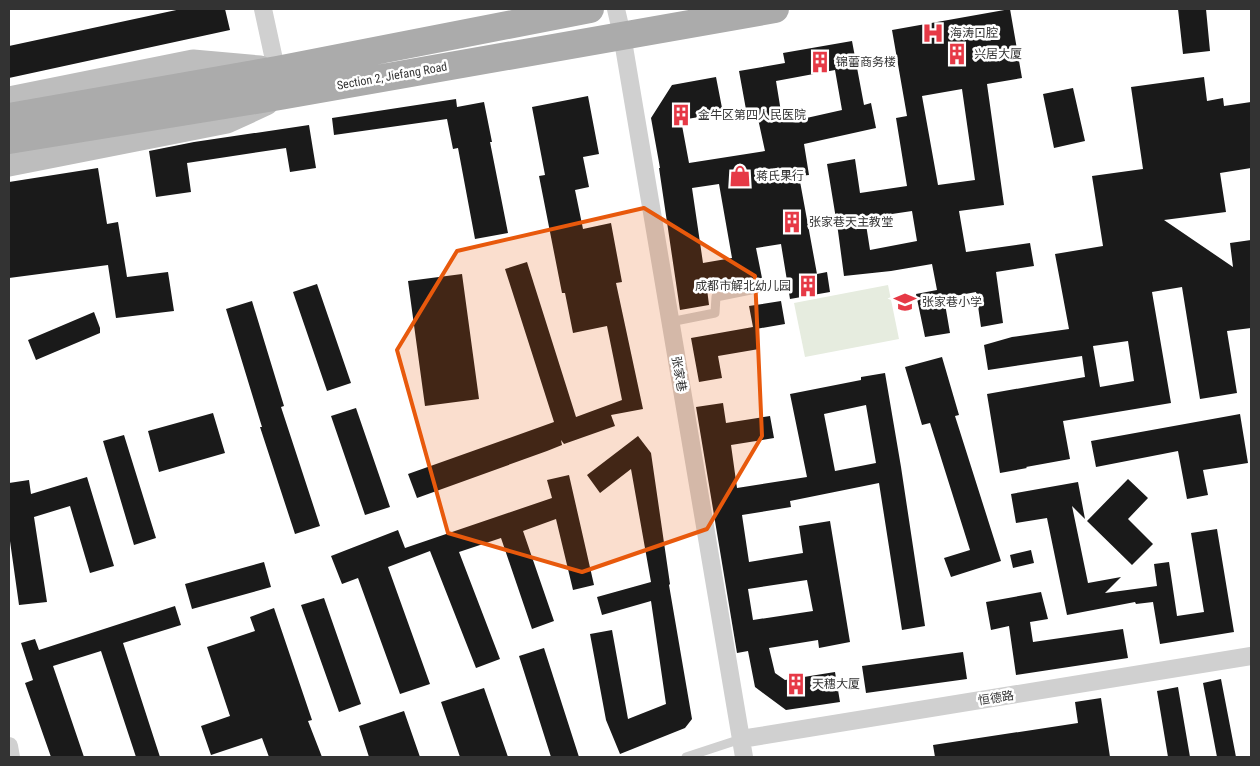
<svg xmlns="http://www.w3.org/2000/svg" width="1260" height="766" font-family="'Roboto Condensed','Noto Sans SC',sans-serif">
  <style>
    .green { fill: #e6ecdf }
    .building { fill: #1a1a1a; fill-rule: evenodd }
    .lines { fill: none; stroke-linecap: round; stroke-linejoin: round }
    .lane { stroke: #d0d0d0; stroke-width: 9 }
    .street { stroke: #d0d0d0; stroke-width: 18 }
    .secondary { stroke: #bdbdbd; stroke-width: 25 }
    .primary { stroke: #ababab; stroke-width: 28 }
    .marked { fill: #e8590c; fill-opacity: 0.2; stroke: #e8590c; stroke-width: 4; stroke-linejoin: round }
    .labels { text-anchor: middle; stroke-width: 5; stroke-linejoin: round; paint-order: stroke }
    .poi-label { font-size: 12px; fill: #333; stroke: #fff; text-anchor: start }
    .street-label { font-size: 12px; fill: #333; stroke: #fff }
  </style>
  <rect width="100%" height="100%" fill="#fff"/>
  <!-- green -->
  <path class="green" d="M888,285L899,339L805,357L794,303Z"/>
  <!-- building -->
  <path class="building" d="M181,9H225L230,30L9,78V46Z
    M1010,9L1022,78L987,84L1004,205L959,211L966,252L1030,243L1034,266L996,272L1003,323L981,327L976,292L944,298L950,333L925,337L916,294L937,290L932,264L891,271L844,276L838,231L827,164L855,159L860,193L907,186L896,118L907,116L892,30ZM962,89L975,180L938,185L922,96ZM912,211L917,241L870,250L865,218Z
    M1178,9H1206L1210,51L1183,54Z
    M852,41L864,105L871,103L876,128L804,144L809,175L799,176L817,274L827,272L830,292L790,299L781,244L756,248L762,278L707,289L709,305L680,310L659,168H660L651,118L672,85L716,77L723,113L681,120L689,163L765,151L757,114L747,115L739,71L785,63L783,53ZM835,70L842,110L802,119L801,114L782,118L776,81ZM719,184L732,258L703,263L692,188Z
    M1204,77L1207,101L1223,98L1224,106L1251,102V168L1220,173L1226,212L1164,220L1233,267L1230,243L1251,240V328L1227,331L1237,393L1200,399L1182,287L1152,292L1171,403L1063,421L1070,459L1026,467L1027,468L1000,473L987,394L1085,377L1082,356L988,370L984,345L1012,337L1069,329L1055,254L1103,246L1092,176L1143,169L1131,87ZM1128,341L1134,381L1100,387L1093,346Z
    M1073,88L1085,141L1054,148L1043,94Z
    M588,96L599,154L583,157L589,187L575,190L583,229L611,223L622,282L616,283L643,409L611,415L615,426L564,444L561,440L562,445L547,451L417,498L408,474L554,422L505,269L527,262L576,417L622,400L607,326L573,333L565,293H562L539,176L545,175L532,107Z
    M456,99L457,107L484,102L492,142H490L508,233L475,239L458,148L453,149L447,119L334,135L332,118Z
    M309,125L316,168L290,172L286,148L187,163L191,192L156,197L149,151L194,142Z
    M98,168L107,224L118,222L127,277L168,272L174,311L116,318L108,265L9,278V182Z
    M462,274L479,399L425,406L408,281Z
    M317,284L351,383L327,391L293,292Z
    M252,301L284,406L281,407L320,526L295,534L260,427H262L226,309Z
    M781,301L785,324L756,329L759,349L718,356L722,378L699,382L691,338L753,327L749,306Z
    M94,312L100,328V333L36,360L28,340Z
    M942,357L959,415L955,416L1001,561L951,577L944,558L970,550L930,423L922,425L905,367Z
    M885,373L901,467L925,626L902,630L879,483L790,501L791,507L742,515L749,562L803,553L799,526L830,521L850,642L819,648L818,640L769,648L775,673L785,680L835,672L840,702L786,710L755,687L748,651L737,653L696,407L723,403L726,423L770,416L774,438L731,445L737,488L807,477L790,394L861,380V377ZM866,405L876,463L835,471L824,414ZM807,580L813,611L753,620L748,589Z
    M356,408L390,507L365,515L331,416Z
    M213,413L225,453L159,472L148,431Z
    M1240,414L1248,463L1203,470L1208,495L1187,499L1178,451L1096,467L1091,441Z
    M124,435L156,538L134,545L103,441Z
    M638,436L651,453L670,584L669,585L692,719L685,728L620,754L606,720L590,634L612,630L628,719L666,704L651,601L602,615L597,597L651,582L631,469L600,493L587,475Z
    M569,475L594,585L573,590L556,519L523,531L554,621L532,629L501,538L459,552L500,659L476,668L430,551L388,567L430,684L400,694L358,578L342,584L331,556L398,530L405,548L552,498L547,480Z
    M87,477L114,566L90,573L70,506L34,517L47,602L19,605L9,534V483L29,480L31,494Z
    M1128,479L1148,498L1128,519L1153,544L1132,565L1087,521Z
    M1078,482L1085,519L1072,506L1088,583L1121,577L1105,593L1157,586L1154,564L1169,562L1177,616L1204,612L1191,533L1217,529L1234,632L1160,644L1153,602L1136,604L1135,602L1067,615L1047,518L1016,523L1011,494Z
    M1031,550L1034,563L1013,568L1010,555Z
    M264,562L271,587L192,609L185,584Z
    M1041,592L1048,619L1030,622L1033,642L1123,629L1128,658L1016,675L1009,626L991,630L986,602Z
    M324,598L361,704L339,712L301,605Z
    M175,606L181,625L123,643L160,757H136L101,651L53,666L84,757H51L25,683L33,680L21,643L35,639L39,650Z
    M274,608L312,720L308,721L322,757H269L262,738L211,755L201,726L230,716L207,647L255,631L250,617Z
    M544,648L579,757H551L519,656Z
    M963,652L967,679L866,693L862,666Z
    M1221,679L1236,757H1217L1203,683Z
    M1178,687L1190,757H1168L1157,691Z
    M484,688L508,757H460L441,702Z
    M1101,698L1110,757H935L933,745L1078,723L1075,702Z
    M404,711L420,757H369L359,726Z"/>
  <g class="lines">
    <!-- lane -->
    <path class="lane" d="M670,322L715,313L716,297L781,284
      M686,757L741,739"/>
    <!-- street -->
    <path class="street" d="M263,9L278,78
      M616,9L622,35L744,757
      M741,739L1251,656
      M9,746L11,757"/>
    <!-- secondary -->
    <path class="secondary" d="M9,99L193,62L260,68
      M9,164L227,121L266,103"/>
    <!-- primary -->
    <path class="primary" d="M9,117L277,70L590,9
      M9,140L280,96L775,9"/>
  </g>
  <!-- marked area -->
  <path class="marked" d="M644,208L755,276L762,436L707,529L582,572L448,533L397,350L457,251Z"/>
  <!-- icons -->
  <defs>
    <g id="hospital-bare" transform="scale(1.725)"><path d="M-5-5h3v3.5h4V-5h3V5h-3V1.5h-4V5h-3Z" fill="#e63946" stroke="#fff" stroke-width="2.5" paint-order="stroke"/></g>
    <g id="building-bare" transform="scale(1.725)"><path d="M-4-6H4V6H1V3H-1V6H-4ZM-2.5-4.3h1.7v1.8h-1.7ZM.8-4.3h1.7v1.8H.8ZM-2.5-1h1.7V.8h-1.7ZM.8-1h1.7V.8H.8Z" fill="#e63946" stroke="#fff" stroke-width="2.5" paint-order="stroke"/></g>
    <g id="shop-bare" transform="scale(1.725)"><path d="M-5-2.5h2.3a2.7 3.5 0 0 1 5.4 0H5L5.5 6h-11ZM-1.5-2.5h3a1.5 2.3 0 0 0-3 0Z" fill="#e63946" stroke="#fff" stroke-width="2.5" paint-order="stroke"/></g>
    <g id="school-bare" transform="scale(1.725)"><path d="M0-5L7-2L0 1L-7-2ZM-4 1L0 2.5L4 1V4Q0 6-4 4Z" fill="#e63946" stroke="#fff" stroke-width="2.5" paint-order="stroke"/></g>
  </defs>
  <g fill-rule="evenodd">
    <use href="#hospital-bare" x="933" y="33"/>
    <use href="#building-bare" x="957" y="54"/>
    <use href="#building-bare" x="820" y="62"/>
    <use href="#building-bare" x="681" y="115"/>
    <use href="#shop-bare" x="740" y="176"/>
    <use href="#building-bare" x="792" y="222"/>
    <use href="#building-bare" x="808" y="286"/>
    <use href="#school-bare" x="905" y="302"/>
    <use href="#building-bare" x="796" y="684"/>
  </g>
  <g class="labels">
    <!-- poi labels -->
    <g class="poi-label">
      <text x="950" y="37">海涛口腔</text>
      <text x="974" y="58">兴居大厦</text>
      <text x="836" y="66">锦蕾商务楼</text>
      <text x="698" y="119">金牛区第四人民医院</text>
      <text x="756" y="180">蒋氏果行</text>
      <text x="809" y="226">张家巷天主教堂</text>
      <text x="791" y="290" text-anchor="end">成都市解北幼儿园</text>
      <text x="922" y="306">张家巷小学</text>
      <text x="812" y="688">天穗大厦</text>
    </g>
    <!-- street labels -->
    <g class="street-label">
      <text transform="translate(392 76) rotate(-10)" y="4">Section 2, Jiefang Road</text>
      <text transform="translate(679 374) rotate(80)" y="4">张家巷</text>
      <text transform="translate(996 698) rotate(-9)" y="4">恒德路</text>
    </g>
  </g>
  <!-- border -->
  <rect width="1260" height="766" fill="none" stroke="#333333" stroke-width="20"/>
</svg>
